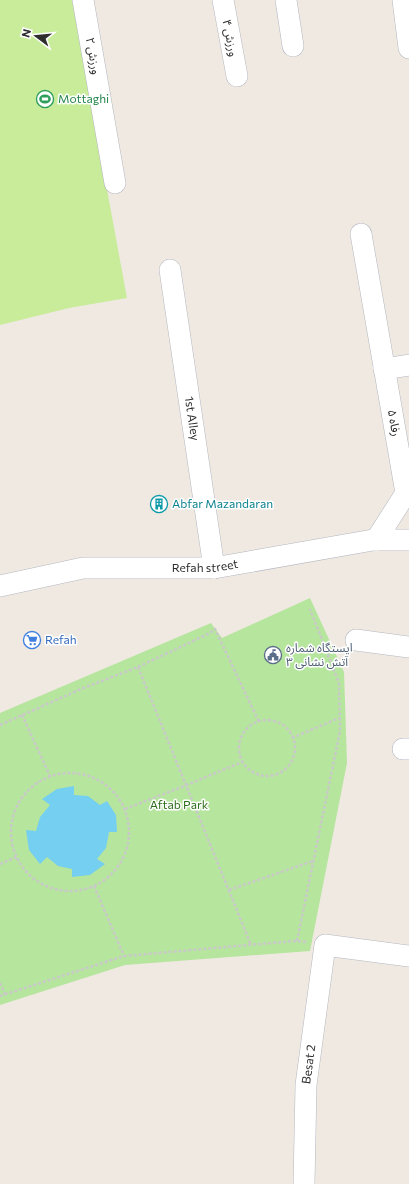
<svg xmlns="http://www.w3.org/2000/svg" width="409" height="1184" font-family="Commissioner,'Noto Sans Arabic',sans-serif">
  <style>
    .green { fill: #b6e59e }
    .pitch { fill: #c9ec9a }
    .water { fill: #75cff0 }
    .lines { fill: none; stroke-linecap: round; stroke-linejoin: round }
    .street-casing { stroke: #b4b7c1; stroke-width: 22 }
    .path { stroke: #c9c9c9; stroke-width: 2.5; stroke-dasharray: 3 2; stroke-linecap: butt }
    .street { stroke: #fff; stroke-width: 21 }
    .labels { text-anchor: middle; stroke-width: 3; stroke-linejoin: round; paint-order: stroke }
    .street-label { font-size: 12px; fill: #2e2e2e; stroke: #fff }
    .leisure-label { font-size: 12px; fill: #27864d; stroke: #fff; text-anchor: start }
    .culture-label { font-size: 12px; fill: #0d838f; stroke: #fff; text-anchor: start }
    .shop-label { font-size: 12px; fill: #366cbe; stroke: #fff; text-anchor: start }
    .service-label { font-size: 12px; fill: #4e5e75; stroke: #fff; text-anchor: start }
    .park-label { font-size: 12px; fill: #2c6e1b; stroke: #fff }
  </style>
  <rect width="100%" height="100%" fill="#efe9e1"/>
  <!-- green -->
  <path class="green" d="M310,598L344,672L347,763L310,951L125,965L0,1005V713L211,623L222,638Z"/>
  <!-- pitch -->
  <path class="pitch" d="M0,0H72L127,298L69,308L0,325Z"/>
  <!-- water -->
  <path class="water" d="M74,786V795L88,796L100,805L107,801L116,815L117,832H109L106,848L97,859L105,864L90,875L72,877V869L58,866L47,857L40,864L29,850L26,830L36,831L40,817L50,805L42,799L57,789Z"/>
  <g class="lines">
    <!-- street casing -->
    <g class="street-casing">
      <g id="street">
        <path d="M83,0L115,183"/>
        <path d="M223,0L237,76"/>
        <path d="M286,0L293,46"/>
        <path d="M403,0L409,48"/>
        <path d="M361,234L406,493L376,540"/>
        <path id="s1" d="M170,270L214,568"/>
        <path d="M384,369L409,365"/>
        <path id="s2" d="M0,586L83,568H214L373,540H409"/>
        <path d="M356,640L409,647"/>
        <path d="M403,749H409"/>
        <path id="s3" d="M304,1184L306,1085L325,945L409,956"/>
      </g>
    </g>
    <!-- path -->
    <path class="path" d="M138,667L210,633L215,629L259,722
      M22,715L50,776
      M239 748a28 28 0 1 1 56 0a28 28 0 1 1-56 0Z
      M0,725L81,689L138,667L251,945
      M292,738L339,718
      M11 832a59 59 0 1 1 118 0a59 59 0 1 1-118 0Z
      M125,809L187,785L242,762
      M0,864L16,857
      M94,886L124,956
      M229,890L313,861
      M297,941L340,731L339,683L310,609
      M0,983L5,994
      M0,996L124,956L294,941L306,942"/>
    <!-- street -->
    <use href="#street" class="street"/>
  </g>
  <!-- icons -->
  <defs>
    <g id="stadium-ring" transform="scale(0.9)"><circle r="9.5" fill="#fff" stroke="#2e9e5b" stroke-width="1.5"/><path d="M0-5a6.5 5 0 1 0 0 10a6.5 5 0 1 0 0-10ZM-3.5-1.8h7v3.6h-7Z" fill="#2e9e5b"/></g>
    <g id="building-ring" transform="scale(0.9)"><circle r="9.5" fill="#fff" stroke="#0f9aa8" stroke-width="1.5"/><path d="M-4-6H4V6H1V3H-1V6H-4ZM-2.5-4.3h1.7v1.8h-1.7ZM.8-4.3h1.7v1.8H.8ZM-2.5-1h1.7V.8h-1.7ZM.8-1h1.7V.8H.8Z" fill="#0f9aa8"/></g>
    <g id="supermarket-ring" transform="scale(0.9)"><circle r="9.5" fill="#fff" stroke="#3f7fe0" stroke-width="1.5"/><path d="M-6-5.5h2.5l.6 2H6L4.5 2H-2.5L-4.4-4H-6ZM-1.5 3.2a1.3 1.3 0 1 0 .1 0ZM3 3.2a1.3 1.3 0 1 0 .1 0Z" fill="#3f7fe0"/></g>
    <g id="civic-ring" transform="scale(0.9)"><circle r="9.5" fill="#fff" stroke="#5c6f8a" stroke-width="1.5"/><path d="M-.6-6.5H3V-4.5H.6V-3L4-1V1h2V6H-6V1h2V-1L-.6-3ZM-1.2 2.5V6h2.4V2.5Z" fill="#5c6f8a"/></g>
  </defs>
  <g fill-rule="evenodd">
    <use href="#stadium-ring" x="45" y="99"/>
    <use href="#building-ring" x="159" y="504"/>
    <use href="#supermarket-ring" x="32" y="640"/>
    <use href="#civic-ring" x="273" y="655"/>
  </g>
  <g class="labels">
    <!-- street labels -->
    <g class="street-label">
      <text transform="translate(230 38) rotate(79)" y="4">ورزش ۴</text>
      <text transform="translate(93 56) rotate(80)" y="4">ورزش ۲</text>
      <text dy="4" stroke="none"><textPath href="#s1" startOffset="150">1st Alley</textPath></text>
      <text transform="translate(394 423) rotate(80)" y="4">رفاه ۵</text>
      <text dy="4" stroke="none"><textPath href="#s2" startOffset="207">Refah street</textPath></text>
      <text dy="4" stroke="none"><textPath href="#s3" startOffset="120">Besat 2</textPath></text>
    </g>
    <!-- leisure labels -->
    <g class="leisure-label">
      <text x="58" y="103">Mottaghi</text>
    </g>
    <!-- culture labels -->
    <g class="culture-label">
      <text x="172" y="508">Abfar Mazandaran</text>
    </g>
    <!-- shop labels -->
    <g class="shop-label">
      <text x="45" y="644">Refah</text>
    </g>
    <!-- service labels -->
    <g class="service-label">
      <text x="286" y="652">ایستگاه شماره<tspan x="286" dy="14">۳ آتش نشانی</tspan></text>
    </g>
    <!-- park labels -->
    <g class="park-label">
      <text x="179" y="809">Aftab Park</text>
    </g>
  </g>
  <!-- north arrow -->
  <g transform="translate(36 36) rotate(286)" stroke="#ffffff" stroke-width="3" paint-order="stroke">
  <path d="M0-3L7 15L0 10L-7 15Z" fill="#2e2e2e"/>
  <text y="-6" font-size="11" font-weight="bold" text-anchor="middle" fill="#2e2e2e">N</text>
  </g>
</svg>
